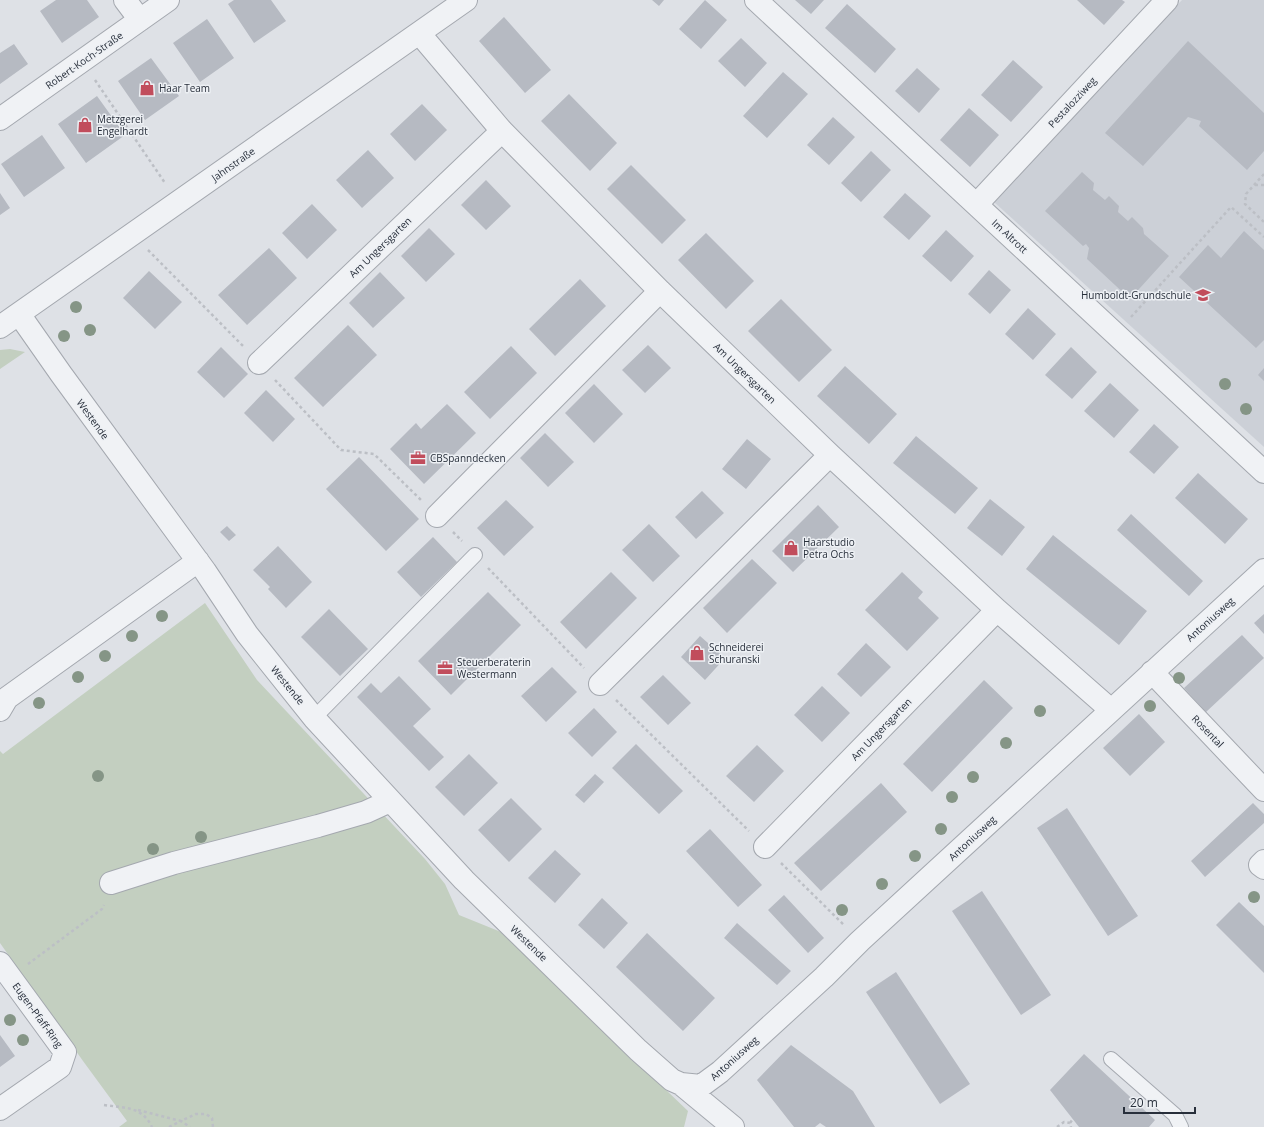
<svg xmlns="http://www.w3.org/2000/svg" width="1264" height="1127" font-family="'Open Sans',sans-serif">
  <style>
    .built { fill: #ccd0d7 }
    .green { fill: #c3cfc0 }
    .building { fill: #b6bac2 }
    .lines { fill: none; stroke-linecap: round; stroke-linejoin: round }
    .lane-casing { stroke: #a4a8af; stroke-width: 16 }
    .street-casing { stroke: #a4a8af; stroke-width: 24 }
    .path { stroke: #bcbfc5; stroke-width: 2.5; stroke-dasharray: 3 3; stroke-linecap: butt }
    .lane { stroke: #f0f2f5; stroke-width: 14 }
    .street { stroke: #f0f2f5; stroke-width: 22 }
    .tree { fill: #859586 }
    .labels { text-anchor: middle; stroke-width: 3; stroke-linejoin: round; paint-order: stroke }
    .street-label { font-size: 10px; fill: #282f3b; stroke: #edf0f4 }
    .poi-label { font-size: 10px; fill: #282f3b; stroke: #edf0f4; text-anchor: start }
  </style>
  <rect width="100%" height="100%" fill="#dee1e6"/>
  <!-- built -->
  <path class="built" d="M1182,0H1264V447L994,202Z"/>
  <!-- green -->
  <path class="green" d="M10,349L25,352L0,369V350Z
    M205,603L257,680L425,859L445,884L459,915L501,932L688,1111L684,1127H119L127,1121L83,1061L0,943V751L3,754Z"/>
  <!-- building -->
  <path class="building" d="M56,0H87L99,17L62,43L40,11Z
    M234,0H271L286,21L254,43L228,4Z
    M652,0H664L659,6Z
    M705,0L727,20L701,49L679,29Z
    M795,0H824L811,14Z
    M1077,0H1122L1125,2L1104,25Z
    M847,4L896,49L875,73L825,28Z
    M504,17L551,70L525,93L479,41Z
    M207,19L234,58L200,82L173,43Z
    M741,38L767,63L745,87L718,61Z
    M1188,41L1264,113V151L1247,170L1199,126L1201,121L1188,117L1143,166L1105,133Z
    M14,44L28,64L0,84V53Z
    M151,58L179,96L145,120L118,81Z
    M1013,60L1043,87L1011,122L981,95Z
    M917,68L940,89L919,113L895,91Z
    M783,72L808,94L767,138L743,116Z
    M569,94L617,143L590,171L541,121Z
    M97,96L125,135L86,163L58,124Z
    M422,104L447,130L415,161L390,134Z
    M969,108L999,135L970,167L940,140Z
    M833,117L855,137L829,165L807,145Z
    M42,135L65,168L24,197L1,164Z
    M368,150L394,178L362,208L336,180Z
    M871,151L891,170L861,202L841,183Z
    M631,165L686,220L662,244L607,189Z
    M1082,172L1094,183L1093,190L1105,200L1109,196L1119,206L1118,212L1128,221L1132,217L1143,228L1144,234L1169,256L1130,299L1087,259L1089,248L1086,244L1083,246L1045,211Z
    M486,180L511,206L486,230L461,205Z
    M0,193L10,208L0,215Z
    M905,193L931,216L909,240L883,217Z
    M312,204L337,230L307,259L282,233Z
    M429,228L455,254L426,282L401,256Z
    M946,230L974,256L951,282L922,256Z
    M1244,231L1264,250V340L1256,348L1179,277L1208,245L1221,258Z
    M706,233L754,281L726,309L678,260Z
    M269,248L297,278L247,325L218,295Z
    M989,270L1011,290L990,314L968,294Z
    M149,271L182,302L155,329L123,298Z
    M380,272L405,298L373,328L349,303Z
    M580,279L606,306L555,356L529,329Z
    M781,299L832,350L799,382L748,331Z
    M1028,308L1056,334L1033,360L1005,334Z
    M348,325L377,355L323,407L294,378Z
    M648,345L671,368L645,393L622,370Z
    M511,346L537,373L490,419L464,392Z
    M221,347L248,374L224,398L197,372Z
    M1071,347L1097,372L1072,399L1045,375Z
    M845,366L897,414L869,444L817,396Z
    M1264,368V381L1258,375Z
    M1110,383L1139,410L1114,438L1084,411Z
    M594,384L623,414L594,443L565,413Z
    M266,390L295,419L273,442L244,413Z
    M447,404L476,433L424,484L390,449L416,423L421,429Z
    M1154,424L1179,447L1154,474L1129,452Z
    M545,433L574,462L548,487L520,458Z
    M916,436L978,488L955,514L893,463Z
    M747,439L771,459L746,489L722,469Z
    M359,457L419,519L386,551L326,489Z
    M1198,473L1248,519L1225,544L1175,498Z
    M702,491L724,513L696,539L675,517Z
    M990,499L1025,527L1002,556L967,528Z
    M506,500L534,527L504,556L477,528Z
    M818,505L839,527L793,572L772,551Z
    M1131,514L1203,581L1189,596L1117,530Z
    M649,524L680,556L653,582L622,550Z
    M227,526L236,535L229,541L220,532Z
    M1053,535L1147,611L1119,645L1026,569Z
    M433,537L457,562L421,597L397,572Z
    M278,546L312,582L286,608L268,589L270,587L253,570Z
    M752,559L777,583L727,633L703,608Z
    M611,572L637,598L586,649L560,622Z
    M902,572L923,592L918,598L939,618L907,651L865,610Z
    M488,592L521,625L451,695L418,661Z
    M329,609L368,649L340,676L301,637Z
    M1264,614V634L1254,623Z
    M1242,635L1264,658L1206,712L1184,688Z
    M700,636L725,658L705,680L681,657Z
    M866,643L891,667L861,697L837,674Z
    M552,667L577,692L546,722L521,696Z
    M663,675L691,703L668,725L640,697Z
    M399,676L431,709L413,726L444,757L429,771L357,697L371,683L381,693Z
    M984,680L1013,708L932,792L903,764Z
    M822,686L850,713L822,742L794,715Z
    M594,708L617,732L592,757L568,733Z
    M1139,714L1165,742L1130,776L1103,748Z
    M636,744L683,791L659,814L612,768Z
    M757,745L784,771L754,802L726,776Z
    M469,754L498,783L464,816L435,787Z
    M595,774L604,782L584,803L575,795Z
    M881,783L907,812L821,891L794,863Z
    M511,798L542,829L509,862L478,830Z
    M1253,803L1264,814V823L1205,877L1191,861Z
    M1067,808L1138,916L1108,936L1037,828Z
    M710,829L762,885L738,907L686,851Z
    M555,850L581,874L555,903L528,878Z
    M982,891L1051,995L1021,1015L952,911Z
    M784,895L824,938L808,953L768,910Z
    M602,898L628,923L604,949L578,925Z
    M1239,902L1264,926V973L1216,925Z
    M737,923L791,971L777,985L724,938Z
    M647,933L715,998L683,1031L616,967Z
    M896,972L970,1084L940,1104L866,992Z
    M0,1035L15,1056L0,1067Z
    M791,1045L853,1091L875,1127H826L820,1123L815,1127H794L757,1080Z
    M1084,1054L1155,1120L1149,1127H1079L1050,1090Z"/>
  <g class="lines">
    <!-- lane casing -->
    <g class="lane-casing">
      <path id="lane" d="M314,718L475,555
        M1111,1059L1175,1115L1181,1127"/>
    </g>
    <!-- street casing -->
    <g class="street-casing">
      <path id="street" d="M125,0L140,20
        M756,0L1264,472
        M419,33L502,131L660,291L830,455L997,610L1111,710
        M0,119L168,0
        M977,204L1167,0
        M19,314L61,374L205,571L247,634L314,718L464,880L638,1050L672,1080L681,1084L701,1086L720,1072L824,977L860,941L1264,570
        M0,327L466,0
        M259,363L502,131
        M437,516L660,291
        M1152,672L1264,790
        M600,684L830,455
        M0,710L7,698L198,561
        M765,847L997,610
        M1264,861L1260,865L1264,868
        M111,883L174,863L318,826L366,812L390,801
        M0,963L65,1052L60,1067L0,1109
        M681,1084L733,1127"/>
    </g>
    <!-- path -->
    <path class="path" d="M95,80L165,183
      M1264,174L1246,194L1245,204L1264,222
      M1255,185H1264
      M148,250L244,347
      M1131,317L1231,207L1264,237
      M275,380L341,450L374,454L421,500
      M453,532L462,541
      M488,568L584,668
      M616,700L749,831
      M781,863L844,925
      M28,964L102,909L104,905
      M104,1105C124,1108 142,1106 152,1127
      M138,1110L181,1121L196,1114H206L212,1118L213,1127
      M1070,1123L1073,1119
      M169,1127L181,1121L190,1127
      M1057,1127L1064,1122L1070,1123L1071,1127"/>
    <!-- lane -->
    <use href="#lane" class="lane"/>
    <!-- street -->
    <use href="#street" class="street"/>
  </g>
  <!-- trees -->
  <g class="tree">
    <circle cx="76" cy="307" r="6"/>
    <circle cx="90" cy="330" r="6"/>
    <circle cx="64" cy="336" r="6"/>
    <circle cx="1225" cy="384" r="6"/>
    <circle cx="1246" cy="409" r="6"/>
    <circle cx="162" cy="616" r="6"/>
    <circle cx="132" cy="636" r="6"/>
    <circle cx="105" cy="656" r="6"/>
    <circle cx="78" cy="677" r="6"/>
    <circle cx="1179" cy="678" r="6"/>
    <circle cx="39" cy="703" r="6"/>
    <circle cx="1150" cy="706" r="6"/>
    <circle cx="1040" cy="711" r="6"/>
    <circle cx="1006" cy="743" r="6"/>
    <circle cx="98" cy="776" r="6"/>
    <circle cx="973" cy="777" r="6"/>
    <circle cx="952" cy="797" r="6"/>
    <circle cx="941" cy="829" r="6"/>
    <circle cx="201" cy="837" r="6"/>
    <circle cx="153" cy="849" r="6"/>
    <circle cx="915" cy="856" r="6"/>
    <circle cx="882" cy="884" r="6"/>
    <circle cx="1254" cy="897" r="6"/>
    <circle cx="842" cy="910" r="6"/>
    <circle cx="10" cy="1020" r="6"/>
    <circle cx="23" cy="1040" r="6"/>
  </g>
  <!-- icons -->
  <defs>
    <g id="shop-bare" transform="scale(1.2)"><path d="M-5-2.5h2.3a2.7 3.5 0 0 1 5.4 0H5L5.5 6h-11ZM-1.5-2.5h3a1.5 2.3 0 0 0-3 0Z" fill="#c14d5c" stroke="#edf0f4" stroke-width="2.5" paint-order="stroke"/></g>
    <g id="school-bare" transform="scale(1.2)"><path d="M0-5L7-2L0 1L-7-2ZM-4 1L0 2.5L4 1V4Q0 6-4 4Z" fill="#c14d5c" stroke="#edf0f4" stroke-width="2.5" paint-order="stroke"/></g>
    <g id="office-bare" transform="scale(1.2)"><path d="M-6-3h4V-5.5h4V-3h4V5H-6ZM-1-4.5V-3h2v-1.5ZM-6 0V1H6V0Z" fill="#c14d5c" stroke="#edf0f4" stroke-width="2.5" paint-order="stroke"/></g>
  </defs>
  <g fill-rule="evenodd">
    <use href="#shop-bare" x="147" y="88"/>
    <use href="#shop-bare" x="85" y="125"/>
    <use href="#school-bare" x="1203" y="295"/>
    <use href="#office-bare" x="418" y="458"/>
    <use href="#shop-bare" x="791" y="548"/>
    <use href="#shop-bare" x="697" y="653"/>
    <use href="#office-bare" x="445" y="668"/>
  </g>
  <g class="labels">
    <!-- street labels -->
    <g class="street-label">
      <text transform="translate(84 60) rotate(-35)" y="4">Robert-Koch-Straße</text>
      <text transform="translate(1072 102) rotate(-47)" y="4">Pestalozziweg</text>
      <text transform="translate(233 164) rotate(-35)" y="4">Jahnstraße</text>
      <text transform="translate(1010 236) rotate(43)" y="4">Im Altrott</text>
      <text transform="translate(380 247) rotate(-44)" y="4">Am Ungersgarten</text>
      <text transform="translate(745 373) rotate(44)" y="4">Am Ungersgarten</text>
      <text transform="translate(93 419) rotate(54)" y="4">Westende</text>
      <text transform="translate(1210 619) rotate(-42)" y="4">Antoniusweg</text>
      <text transform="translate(288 685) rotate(51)" y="4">Westende</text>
      <text transform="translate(881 729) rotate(-46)" y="4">Am Ungersgarten</text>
      <text transform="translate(1208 731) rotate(46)" y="4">Rosental</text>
      <text transform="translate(972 838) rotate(-43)" y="4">Antoniusweg</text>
      <text transform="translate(529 943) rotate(44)" y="4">Westende</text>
      <text transform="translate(38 1015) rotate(54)" y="4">Eugen-Pfaff-Ring</text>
      <text transform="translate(734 1058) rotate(-42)" y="4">Antoniusweg</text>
    </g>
    <!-- poi labels -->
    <g class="poi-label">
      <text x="159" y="92">Haar Team</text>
      <text x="97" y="123">Metzgerei<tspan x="97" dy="12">Engelhardt</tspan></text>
      <text x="1191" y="299" text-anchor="end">Humboldt-Grundschule</text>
      <text x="430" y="462">CBSpanndecken</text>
      <text x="803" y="546">Haarstudio<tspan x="803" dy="12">Petra Ochs</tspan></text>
      <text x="709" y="651">Schneiderei<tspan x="709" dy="12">Schuranski</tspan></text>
      <text x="457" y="666">Steuerberaterin<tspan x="457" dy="12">Westermann</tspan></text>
    </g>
  </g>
  <!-- scale -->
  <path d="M1124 1107v6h71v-6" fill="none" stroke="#282f3b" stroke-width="2"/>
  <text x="1130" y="1107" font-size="12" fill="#282f3b" stroke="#edf0f4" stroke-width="3" paint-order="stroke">20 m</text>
</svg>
